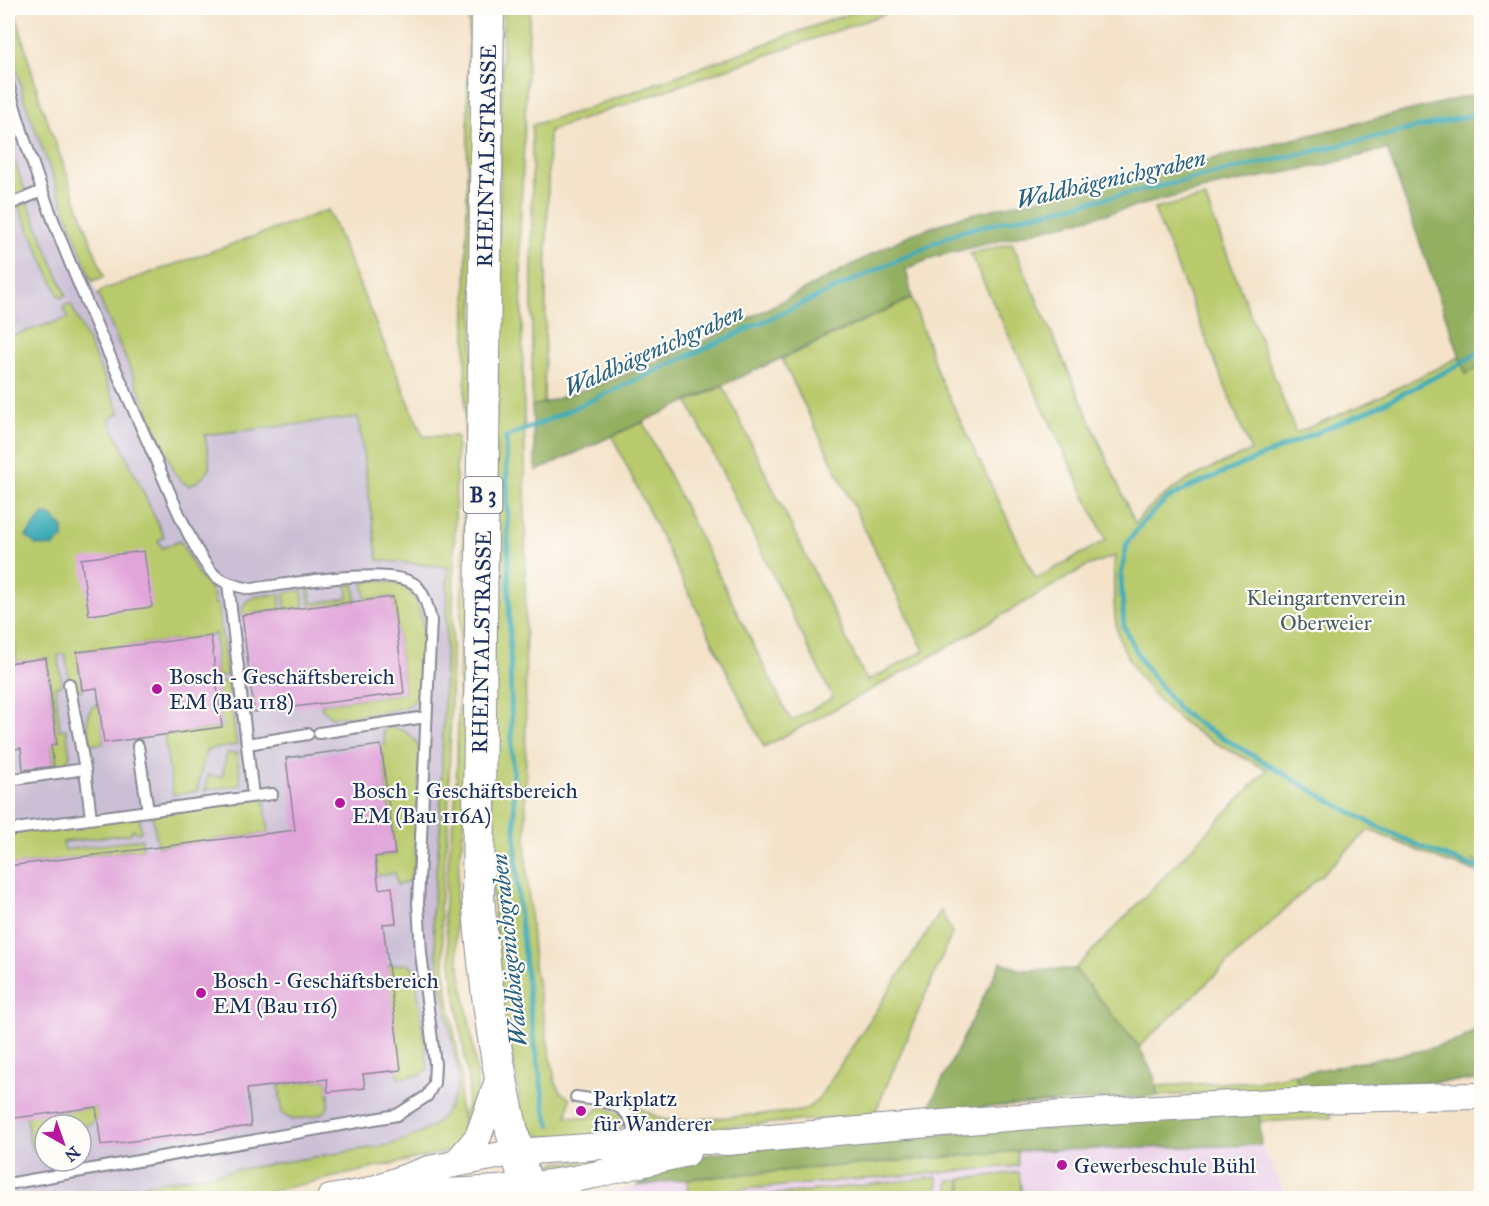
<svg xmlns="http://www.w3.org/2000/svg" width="1489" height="1206" font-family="'IM FELL Great Primer',serif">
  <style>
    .built { fill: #ecd1ea }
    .industrial { fill: #cbbfd5; fill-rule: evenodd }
    .green { fill: #bacb6d; stroke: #6a7d66; stroke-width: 1.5 }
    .forest { fill: #93af60; stroke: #576f5f; stroke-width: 1.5 }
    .water { fill: #3aabb6; stroke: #2a6d8a; stroke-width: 1.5 }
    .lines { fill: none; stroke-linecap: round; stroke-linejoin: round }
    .stream { stroke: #3aabb6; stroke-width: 5 }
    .building { fill: #e1a5da }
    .service-casing { stroke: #888994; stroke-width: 14 }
    .tertiary-casing { stroke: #888994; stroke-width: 28 }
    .primary-casing { stroke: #888994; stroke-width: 34 }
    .service { stroke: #fff; stroke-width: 10 }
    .tertiary { stroke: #fff; stroke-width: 26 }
    .primary { stroke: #fff; stroke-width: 32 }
    .poi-dot { fill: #b5179e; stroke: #fdfcf7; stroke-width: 2 }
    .labels { text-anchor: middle; stroke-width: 4.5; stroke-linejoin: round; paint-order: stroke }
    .shield { fill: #fdfcf7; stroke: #5f6c8c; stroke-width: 1.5 }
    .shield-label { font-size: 21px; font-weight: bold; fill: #1b2f5e }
    .street-label { font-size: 22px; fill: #1b2f5e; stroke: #fdfcf7 }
    .park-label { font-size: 22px; fill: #4b5e62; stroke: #fdfcf7 }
    .poi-label { font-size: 22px; fill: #1b2f5e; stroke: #fdfcf7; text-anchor: start }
    .water-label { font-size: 24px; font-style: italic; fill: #276181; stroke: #fdfcf7 }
  </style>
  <rect width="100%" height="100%" fill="#fdfcf7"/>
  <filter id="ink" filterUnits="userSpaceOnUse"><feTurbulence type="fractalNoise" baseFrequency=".0167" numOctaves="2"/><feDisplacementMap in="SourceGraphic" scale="12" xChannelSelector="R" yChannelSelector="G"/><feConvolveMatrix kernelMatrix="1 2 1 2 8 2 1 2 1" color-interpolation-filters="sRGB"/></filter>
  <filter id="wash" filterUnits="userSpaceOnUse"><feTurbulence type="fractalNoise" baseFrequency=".008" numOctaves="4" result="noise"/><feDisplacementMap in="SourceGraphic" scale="24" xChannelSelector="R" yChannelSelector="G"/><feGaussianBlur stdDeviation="1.35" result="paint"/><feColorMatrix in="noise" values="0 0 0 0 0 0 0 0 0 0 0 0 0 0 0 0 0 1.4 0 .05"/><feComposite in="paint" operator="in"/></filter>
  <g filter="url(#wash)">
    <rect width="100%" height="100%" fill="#f4e3c9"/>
    <!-- built -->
    <path class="built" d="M1261,1145L1288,1198H599L613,1191L646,1184L687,1179L1017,1151Z"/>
    <!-- industrial -->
    <path class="industrial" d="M8,34L24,99L86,268L153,423L406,397L423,436H457L448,567L440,829L432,916L439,972L459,1077L453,1102L446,1112L434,1125L411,1138L388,1145L63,1198H8ZM45,1125H81V1161H45Z"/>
    <!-- green -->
    <path class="green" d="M8,8H14L40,100L104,277L92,281L24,99L8,34Z
      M469,8H478L466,813C460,856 454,893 456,937C458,981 489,1088 472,1123L462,1118L466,1134L449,1151L241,1198H63L388,1145C428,1133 452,1121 459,1077L439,972L432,916L440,829L448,567L378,560L358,417L205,435C208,461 219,472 189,486L180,480L175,473L98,295L102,290L328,210L423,436H457L448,828L440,907L446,982L462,1078L459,1103L462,1116L467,1107L469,1086L444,916L446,883L456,792L464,508Z
      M503,8H530L520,230L525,461L526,859L534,965L555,1081L561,1092L570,1099L567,1116L587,1118L600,1107L607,1108L619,1114L623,1121L622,1128L612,1137L546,1138L532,1132L522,1116L501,989L489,858Z
      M864,8H902L549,131L544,403L532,406V125L580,111Z
      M8,143L25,191L15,197L8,176Z
      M1205,197L1296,433L1371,401L1459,357L1466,374L1481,367V863L1471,860L1481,864V873L1443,861L1369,830L1139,1047L1075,969L1267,770C1243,757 1217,745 1194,730C1161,708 1130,672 1118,634C1113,615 1113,575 1115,556L1087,566L904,672L764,747L612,436L643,422L791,721L833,698L688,402L723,386L867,681L924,651L782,359L912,298L938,374L1036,579L1106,540L970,254L1012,243L1135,523C1165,486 1208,469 1251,451L1154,209Z
      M28,203L66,295L60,298L18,205Z
      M71,304L120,413L109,419L164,537L158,540L162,548L180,541L199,576L212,590L215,604H218L227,675L216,677V633L211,636L78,652L82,690L75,691L70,685L65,654L58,655L62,685L55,687L60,730L66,729L70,755L66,765L55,768L51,745L57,743L47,658L17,662L14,644H8V337L68,318L63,306Z
      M375,580C382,581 391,581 398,584C432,599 422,653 422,683C420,692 418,699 411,704C401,712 345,717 331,717L321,708V704L404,693L393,597L366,600L363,582Z
      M354,584L356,601L310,607L307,590H310L312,603L348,598L347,585Z
      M302,590L304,607L286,610L283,593Z
      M279,594L281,610L242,615C241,594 262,596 279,594Z
      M228,681L237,745L206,750L197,791L173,795L164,735L222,727L217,683Z
      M99,703L104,743L91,745C88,728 81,711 99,703Z
      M388,727C406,728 417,737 420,754L415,865L409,881L397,885L395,873L377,876L375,857L395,854L381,745H385L383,731Z
      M227,753H237L241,785L205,790L208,775L222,777Z
      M264,798L269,833L158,847L152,814Z
      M139,814L141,832L137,833L133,829L130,834L63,842L65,850L142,839L143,849L8,866V831L75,822L76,829L81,828L80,822Z
      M941,911L952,933L874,1115L649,1133L621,1101L611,1094L622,1095L641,1109L664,1120H692L802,1111L817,1101Z
      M410,964L415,971L428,1069L421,1075L398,1078L388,965Z
      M1296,1074L1298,1088L1157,1096L1156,1086L1257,1081Z
      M327,1079C332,1117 329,1113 293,1120L282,1114L279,1085Z
      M96,1107L98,1118L81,1130V1125H45V1155C25,1150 29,1134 27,1116Z
      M1329,1107L1331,1118L1259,1122V1111Z
      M1017,1151L1018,1166L688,1194L687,1179Z
      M611,1156L612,1163L553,1171L542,1168C556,1160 569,1162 586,1161C594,1160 602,1158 611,1156Z
      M1019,1172L1022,1198H964L961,1179Z
      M937,1177L939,1198H743Z
      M960,1180L962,1198H949L948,1181Z"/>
    <!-- forest -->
    <path class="forest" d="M1481,93V367L1466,374L1387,149L1329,164L1221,185L934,257L906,269L912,298L536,471L532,406L544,403L615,379L709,339L909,235L963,216L1225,156Z
      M1001,962L1022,970L1075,969L1139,1047L1155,1078L1157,1096L927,1111Z
      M1481,1026V1080L1298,1088L1296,1074L1420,1051L1460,1040Z
      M1259,1111L1261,1145L1017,1151L687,1179L637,1186L646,1172L682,1158L803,1142Z"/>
    <!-- water -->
    <path class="water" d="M44,514L52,516L63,528V539L57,542L53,547L36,545L26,536Z"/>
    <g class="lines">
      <!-- stream -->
      <path class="stream" d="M1482,350L1457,366L1374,408L1190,487L1167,499L1142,523L1127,543L1121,576L1124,627L1143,664L1180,711L1200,725C1292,776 1380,839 1482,869
        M550,1125L545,1110L531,1018L518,899L512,750L506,437L546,421L961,231L1482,113"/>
    </g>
    <g id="blocks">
      <!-- building -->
      <path class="building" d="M144,551L152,607L89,615L81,559Z
        M393,597L404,693L254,712L242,615Z
        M211,636L222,727L104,743L97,688L82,690L77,652Z
        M46,658L57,744L51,745L54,766L23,770L21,748L8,750V663Z
        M381,745L395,854L375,857L379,889L392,887L396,923L383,924L401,1070L363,1074L365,1088L328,1092L327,1079L247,1089L251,1126L101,1145L96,1107L8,1119V1021L14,1020L8,967V866L295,830L286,758Z"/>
    </g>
  </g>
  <g filter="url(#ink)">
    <use href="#blocks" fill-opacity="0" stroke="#888994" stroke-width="1.5"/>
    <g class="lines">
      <!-- service casing -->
      <g class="service-casing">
        <path id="service" d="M8,83C43,213 100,333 154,456C166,483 196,561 217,577C226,584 240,587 251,589C282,585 396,564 417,586C425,595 428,608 431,620L418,903L421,953L435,1064L434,1083L427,1096L397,1115L8,1184
          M8,205L42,191
          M228,583L253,796
          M69,684L85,769
          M319,733L426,717
          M247,744L308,734
          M138,746L148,811
          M8,780L85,769L91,818
          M8,830L272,794
          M576,1097C596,1100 627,1101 633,1126C635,1132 634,1139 635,1146"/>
      </g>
      <!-- tertiary casing -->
      <g class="tertiary-casing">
        <path id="tertiary" d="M456,1163L478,1137L500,1075
          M380,1192C451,1194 524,1190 594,1175C625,1168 656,1160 687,1153
          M330,1198L365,1192L429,1169L517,1152L687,1140L728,1142C978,1118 1230,1099 1482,1096"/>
      </g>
      <!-- primary casing -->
      <g class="primary-casing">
        <path id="primary" d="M488,8L478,897C486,999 500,1100 530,1198"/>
      </g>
      <!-- service -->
      <use href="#service" class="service"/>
      <!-- tertiary -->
      <use href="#tertiary" class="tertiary"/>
      <!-- primary -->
      <use href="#primary" class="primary"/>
    </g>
  </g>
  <!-- markers -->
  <g class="poi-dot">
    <circle cx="157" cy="689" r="6"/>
    <circle cx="340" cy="803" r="6"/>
    <circle cx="201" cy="993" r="6"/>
    <circle cx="581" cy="1111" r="6"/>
    <circle cx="1062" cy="1165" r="6"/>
  </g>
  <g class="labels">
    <!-- shield labels -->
    <rect class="shield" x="463.5" y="477" width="39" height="36" rx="4.5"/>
    <g class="shield-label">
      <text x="483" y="502">B 3</text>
    </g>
    <!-- street labels -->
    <g class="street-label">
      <text transform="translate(486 156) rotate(-89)" y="8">RHEINTALSTRASSE</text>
      <text transform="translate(481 642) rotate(-89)" y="8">RHEINTALSTRASSE</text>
    </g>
    <!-- park labels -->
    <g class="park-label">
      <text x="1326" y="605">Kleingartenverein<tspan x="1326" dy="25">Oberweier</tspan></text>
    </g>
    <!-- poi labels -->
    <g class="poi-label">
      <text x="169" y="684">Bosch - Geschäftsbereich<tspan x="169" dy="25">EM (Bau 118)</tspan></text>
      <text x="352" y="798">Bosch - Geschäftsbereich<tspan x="352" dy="25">EM (Bau 116A)</tspan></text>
      <text x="213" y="988">Bosch - Geschäftsbereich<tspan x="213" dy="25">EM (Bau 116)</tspan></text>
      <text x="593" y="1106">Parkplatz<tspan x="593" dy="25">für Wanderer</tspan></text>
      <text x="1074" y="1173">Gewerbeschule Bühl</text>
    </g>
    <!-- water labels -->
    <g class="water-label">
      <text transform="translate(1111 179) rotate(-13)" y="8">Waldhägenichgraben</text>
      <text transform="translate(654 350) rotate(-24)" y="8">Waldhägenichgraben</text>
      <text transform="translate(509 950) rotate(-96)" y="8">Waldhägenichgraben</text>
    </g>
  </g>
  <!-- margin -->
  <rect width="1489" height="1206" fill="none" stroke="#fdfcf7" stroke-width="30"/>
  <!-- north arrow -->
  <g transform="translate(63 1143) rotate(140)"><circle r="28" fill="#fdfcf7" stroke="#a3aaba" stroke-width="1.5"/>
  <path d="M0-4.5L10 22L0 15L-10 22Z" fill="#b5179e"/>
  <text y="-9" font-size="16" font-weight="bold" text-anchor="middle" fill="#1b2f5e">N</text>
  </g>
</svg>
